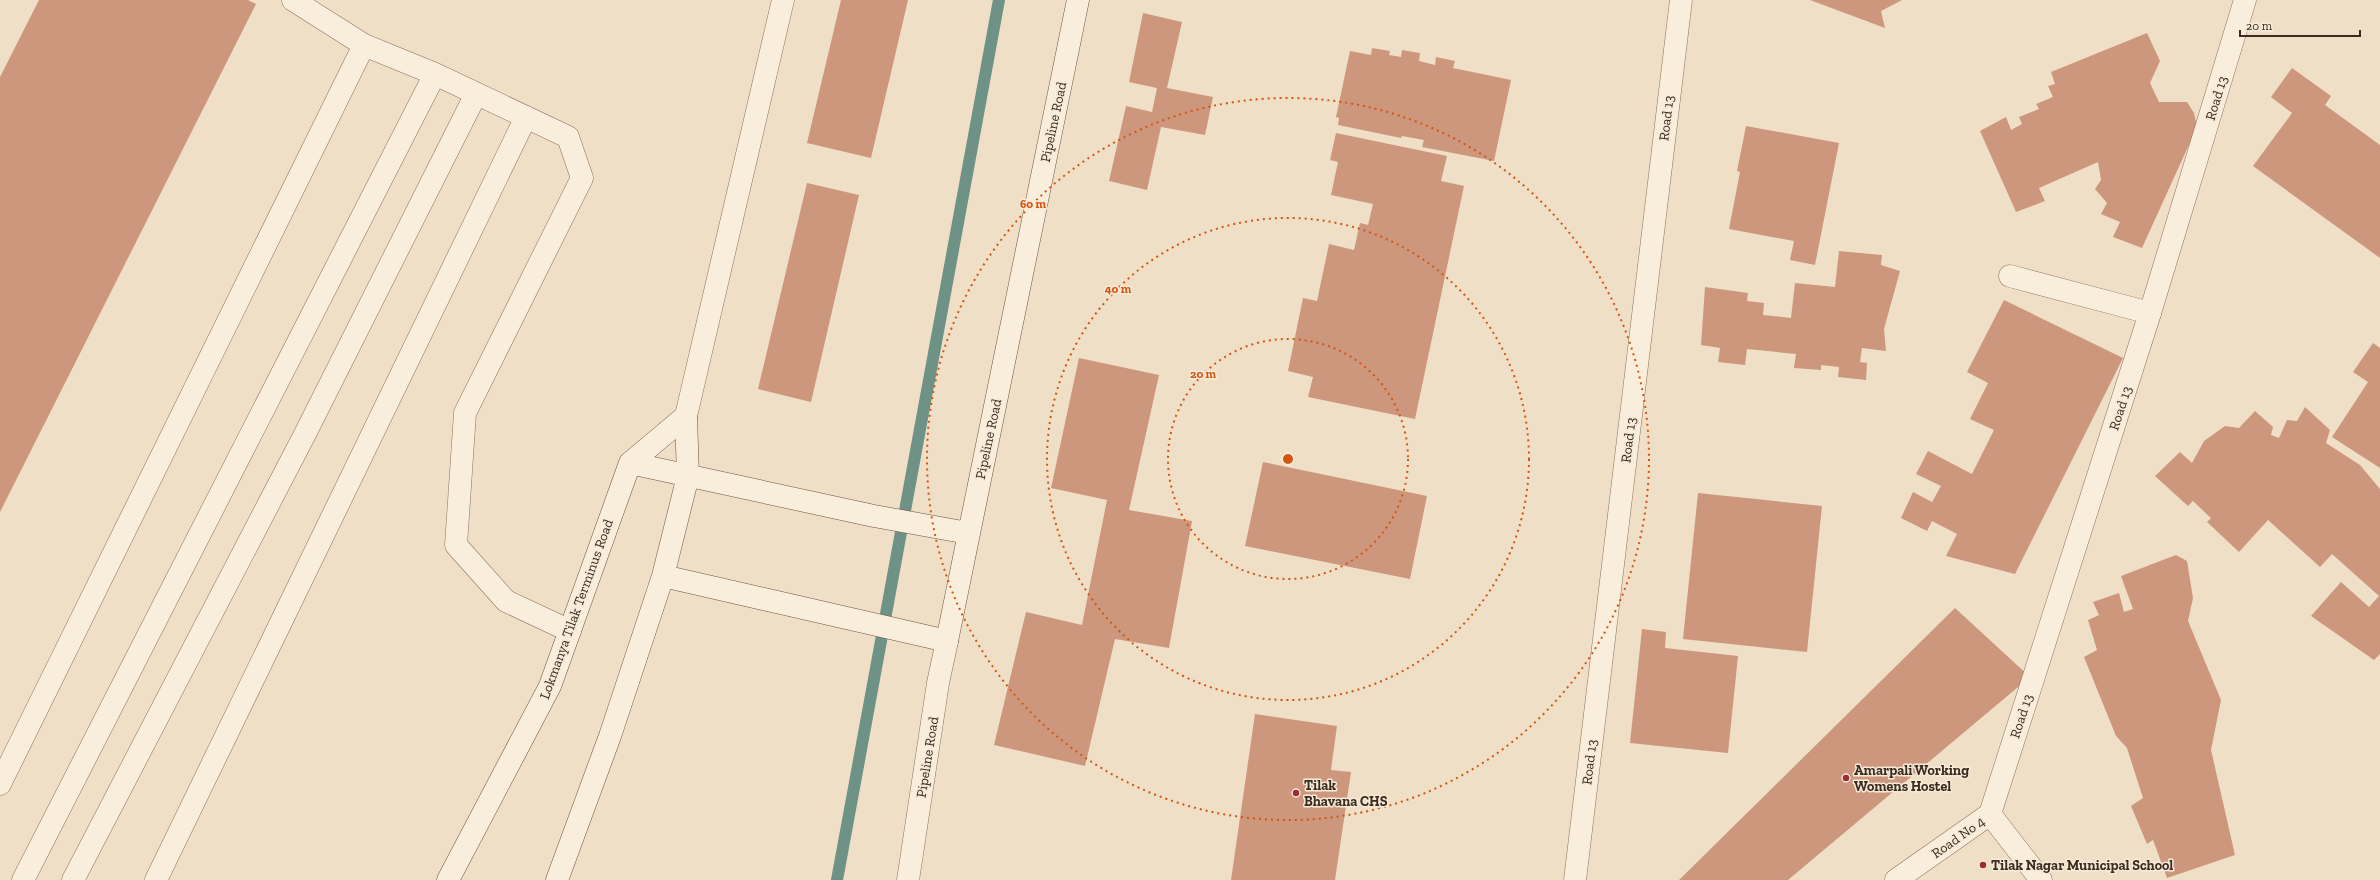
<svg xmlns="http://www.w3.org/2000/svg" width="2380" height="880" font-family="'Zilla Slab',serif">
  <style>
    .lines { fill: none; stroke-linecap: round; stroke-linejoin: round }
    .stream { stroke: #6e9286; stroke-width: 12 }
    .building { fill: #cd977d }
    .lane-casing { stroke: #8b715c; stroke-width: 23 }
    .street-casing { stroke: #8b715c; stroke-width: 23 }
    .secondary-casing { stroke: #6d523f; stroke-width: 23 }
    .lane { stroke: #f9eddb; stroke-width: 22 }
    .street { stroke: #f9eddb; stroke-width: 22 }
    .secondary { stroke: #f9eddb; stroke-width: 22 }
    .ring { fill: none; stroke: #d7540e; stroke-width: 2; stroke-dasharray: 2 4 }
    .poi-dot { fill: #9b2b37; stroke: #f6ead7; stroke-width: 1.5 }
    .labels { text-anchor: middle; stroke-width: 3; stroke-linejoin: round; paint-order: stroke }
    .street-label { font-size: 14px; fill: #3b2b20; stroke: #f6ead7 }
    .poi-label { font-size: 14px; font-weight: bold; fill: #3b2b20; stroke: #f6ead7; text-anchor: start }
    .centre { fill: #d7540e; stroke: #f6ead7; stroke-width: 2 }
    .ring-label { font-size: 12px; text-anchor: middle; font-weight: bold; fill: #d7540e; stroke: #f6ead7; stroke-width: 3; stroke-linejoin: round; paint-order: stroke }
  </style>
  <rect width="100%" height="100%" fill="#efdfc7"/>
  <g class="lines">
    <!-- stream -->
    <path class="stream" d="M837,880L999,0"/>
  </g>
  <!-- building -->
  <path class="building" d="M39,0H248L256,4L0,512V77Z
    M841,0H908L871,158L807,143Z
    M1810,0H1902L1881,11L1885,28Z
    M1143,13L1182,22L1167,88L1213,97L1205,135L1161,127L1147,190L1109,181L1126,106L1152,112L1157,88L1129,82Z
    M2147,33L2160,61L2150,83L2159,102H2187L2194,113L2197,127L2142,248L2113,237L2120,222L2101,214L2107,203L2095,189L2101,180L2098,162L2039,188L2045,201L2016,212L1980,131L2006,117L2011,130L2022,124L2019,117L2039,109L2036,104L2053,97L2048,86L2055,84L2051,72Z
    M1372,48L1390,51L1389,55L1401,57L1402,50L1420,53L1419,61L1435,65L1436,57L1455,61L1453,68L1511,80L1494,161L1422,147L1424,140L1402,136L1401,138L1338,125L1339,118L1336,117L1350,51L1371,55Z
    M2292,68L2331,96L2325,105L2380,145V258L2253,166L2292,113L2271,97Z
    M1746,126L1839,143L1815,265L1790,260L1794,241L1729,229L1740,172L1737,171Z
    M1336,133L1447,156L1441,181L1464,186L1415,419L1308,397L1313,377L1288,371L1303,298L1317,301L1329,244L1354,250L1360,223L1368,225L1373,204L1331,195L1338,162L1330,160Z
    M807,183L859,195L811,402L758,389Z
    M1839,251L1882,255L1881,265L1900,271L1884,329L1886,351L1862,348L1860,362L1867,363L1866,380L1838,377L1839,367L1821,365V370L1794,368L1796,354L1747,349L1745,365L1718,362L1720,348L1701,345L1705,287L1748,293L1747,301L1764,303L1763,315L1791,318L1795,283L1835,287Z
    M2004,300L2123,358L2015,574L1946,556L1957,534L1932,521L1927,531L1901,518L1913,492L1932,502L1941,486L1916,474L1928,451L1972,474L1994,430L1970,419L1988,383L1967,372Z
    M2373,343L2380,348V468L2332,437L2368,382L2353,372Z
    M1079,358L1159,375L1129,510L1192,521L1169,648L1115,639L1085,766L994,745L1026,612L1082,625L1107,500L1051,488Z
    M2305,407L2330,430L2326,443L2360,465L2380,489V654L2374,660L2311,616L2341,582L2369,607L2379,596L2332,554L2320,567L2268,520L2239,552L2207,522L2211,518L2193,501L2188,506L2155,476L2180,452L2192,463L2204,441L2225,426L2239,428L2255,411L2273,427L2271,435L2279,438L2287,420L2297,421Z
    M1263,462L1427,496L1410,579L1245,546Z
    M1698,493L1822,506L1807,652L1683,639Z
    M2176,555L2187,561L2193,598L2188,621L2221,700L2211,750L2235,855L2167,878L2153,840L2147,844L2131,806L2143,798L2127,748L2116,736L2084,657L2097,650L2088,620L2099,615L2093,602L2119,593L2124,612L2133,609L2121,576Z
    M1955,608L2030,677L1788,880H1679Z
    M1642,629L1666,632L1665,648L1738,656L1728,753L1630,743Z
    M1255,714L1337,726L1331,770L1351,772L1335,880H1231Z"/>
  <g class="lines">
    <!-- lane casing -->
    <g class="lane-casing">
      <path id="lane" d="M293,0L364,45L435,74L568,137L582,178L465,413L456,545L506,601L570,631
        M2010,276L2150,313
        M686,416L783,0
        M0,784L364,45
        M23,880L435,74
        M73,880L305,434L476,94
        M156,880L526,117"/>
    </g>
    <!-- street casing -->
    <g class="street-casing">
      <path id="street" d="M1990,814L2150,313L2245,0
        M1990,814L2041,880
        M908,880L938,683L947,641
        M1575,880L1681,0
        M1896,880L1990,814"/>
    </g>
    <!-- secondary casing -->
    <g class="secondary-casing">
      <path id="secondary" d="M630,463L874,516L968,533
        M663,576L947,641L1078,0
        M448,880L550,686L630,463L686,416
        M557,880L610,736L663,576L688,476L686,416"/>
    </g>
    <!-- lane -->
    <use href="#lane" class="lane"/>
    <!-- street -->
    <use href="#street" class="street"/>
    <!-- secondary -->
    <use href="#secondary" class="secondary"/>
  </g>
  <!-- distance rings -->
  <g class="ring">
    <circle cx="1288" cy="459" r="120"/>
    <circle cx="1288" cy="459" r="241"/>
    <circle cx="1288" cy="459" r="361"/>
  </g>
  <!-- markers -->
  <g class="poi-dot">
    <circle cx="1846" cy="778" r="4"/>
    <circle cx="1296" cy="793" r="4"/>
    <circle cx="1983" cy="865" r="4"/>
  </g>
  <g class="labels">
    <!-- street labels -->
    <g class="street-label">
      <text transform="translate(2216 98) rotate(-73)" y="5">Road 13</text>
      <text transform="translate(1666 118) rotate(-83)" y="5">Road 13</text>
      <text transform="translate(1053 122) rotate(-78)" y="5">Pipeline Road</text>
      <text transform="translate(2120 408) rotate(-72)" y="5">Road 13</text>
      <text transform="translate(988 439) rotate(-78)" y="5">Pipeline Road</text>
      <text transform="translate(1628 440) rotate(-83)" y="5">Road 13</text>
      <text transform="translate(576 609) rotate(-70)" y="5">Lokmanya Tilak Terminus Road</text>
      <text transform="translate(2021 716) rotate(-72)" y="5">Road 13</text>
      <text transform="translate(927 757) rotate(-81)" y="5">Pipeline Road</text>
      <text transform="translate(1589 762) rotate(-83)" y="5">Road 13</text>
      <text transform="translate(1958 837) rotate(-35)" y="5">Road No 4</text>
    </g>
    <!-- poi labels -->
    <g class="poi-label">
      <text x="1854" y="775">Amarpali Working<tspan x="1854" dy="16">Womens Hostel</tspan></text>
      <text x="1304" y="790">Tilak<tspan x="1304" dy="16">Bhavana CHS</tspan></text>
      <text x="1991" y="870">Tilak Nagar Municipal School</text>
    </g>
  </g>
  <circle cx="1288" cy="459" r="6" class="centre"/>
  <g class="ring-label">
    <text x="1033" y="208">60 m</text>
    <text x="1118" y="293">40 m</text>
    <text x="1203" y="378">20 m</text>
  </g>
  <!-- scale -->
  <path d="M2240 30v6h120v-6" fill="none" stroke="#3b2b20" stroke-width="2"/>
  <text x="2246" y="30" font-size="12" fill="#3b2b20" stroke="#f6ead7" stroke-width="3" paint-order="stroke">20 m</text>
</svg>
